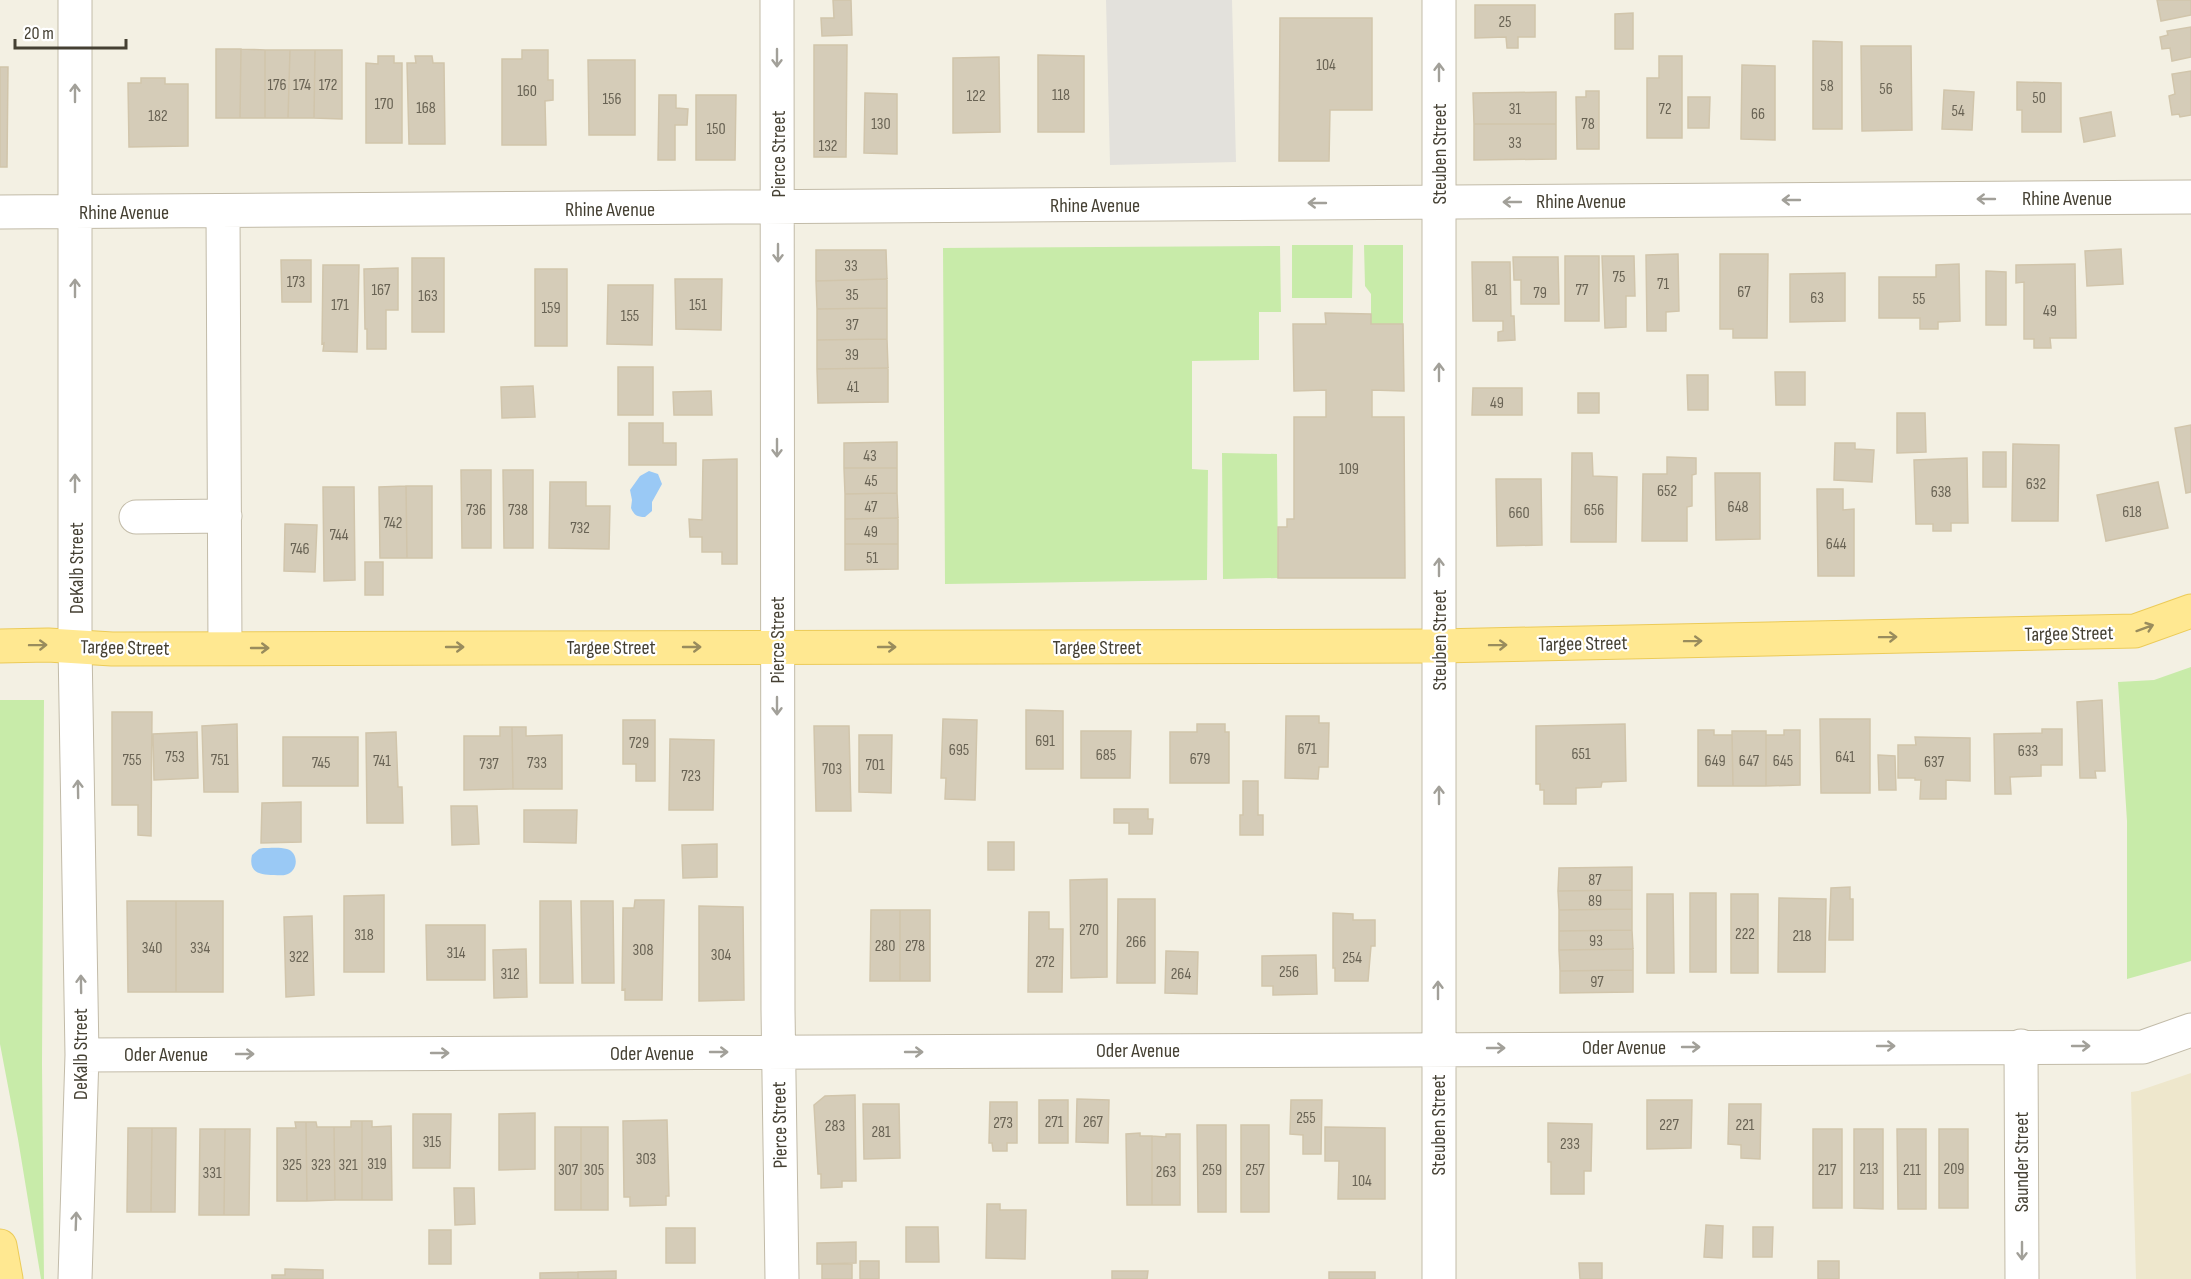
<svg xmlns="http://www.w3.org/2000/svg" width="2191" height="1279" font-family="'Sofia Sans Condensed',sans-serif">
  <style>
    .education { fill: #eee7cc }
    .green { fill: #c8eba9 }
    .parking { fill: #e3e1dc }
    .water { fill: #9ac9f5 }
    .building { fill: #d5ccb8; stroke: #d1c5ab; stroke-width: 1.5 }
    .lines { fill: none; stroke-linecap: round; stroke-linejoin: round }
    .minor-casing { stroke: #c2bba8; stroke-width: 35 }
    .major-casing { stroke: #eccb58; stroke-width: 35 }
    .minor { stroke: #fff; stroke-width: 33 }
    .major { stroke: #ffe891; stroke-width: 33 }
    .oneway { stroke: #a2a099 }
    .oneway2 { stroke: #998c5d }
    .labels { text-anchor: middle; stroke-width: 4.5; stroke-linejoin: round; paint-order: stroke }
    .number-label { font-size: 16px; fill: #696354 }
    .street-label { font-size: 20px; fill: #454033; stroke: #fff }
  </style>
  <rect width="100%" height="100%" fill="#f3f0e3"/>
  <!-- education -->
  <path class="education" d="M2191,1073V1279H2136L2131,1092L2138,1091Z"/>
  <!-- green -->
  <path class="green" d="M1292,245H1353L1352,298H1292Z
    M1364,245H1403V324H1371V294L1365,286Z
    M1280,246L1281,312H1259V360L1192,361V469L1208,470L1207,580L945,584L943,248Z
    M1222,453L1277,454L1278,578L1223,579Z
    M2191,667V961L2127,979V821L2118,682L2154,680Z
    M0,700H44L42,1064L44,1279H41L18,1139L0,1044Z"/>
  <!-- parking -->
  <path class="parking" d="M1106,0H1232L1236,162L1110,165Z"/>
  <!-- water -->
  <path class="water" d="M649,471L658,474L662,484L652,502V511L645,517C637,517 634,515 631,508L632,500L630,490L640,476Z
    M263,848C270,848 280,847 287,849C298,852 299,869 288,874C284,876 279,875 274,875C260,875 248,873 252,855L259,849Z"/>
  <!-- building -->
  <path class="building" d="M833,0H851L852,35L822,36L821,18H834Z
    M2157,0H2191V15L2161,21Z
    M1475,5H1535V37H1518V48H1507L1506,37L1475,38Z
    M1633,13V49H1615V14Z
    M1280,18H1372V110H1330L1329,161H1279Z
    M2191,27V57L2172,61L2170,48L2162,49L2160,37L2168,35L2167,31Z
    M1813,41L1842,42V129H1813Z
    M814,45H847L846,157H814Z
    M1861,46H1911L1912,130L1862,131Z
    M216,49H241L240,118H216Z
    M241,49L265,50V118H240Z
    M265,50H290L288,118H265Z
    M290,50H315L314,118H288Z
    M315,50H342V119L314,118Z
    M522,50H548V80H553V100L545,101L546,145H502V59H522Z
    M1038,55L1084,56V132H1038Z
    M378,56H394V63H402V143H366V63L378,64Z
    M415,56H432L433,63H444L445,144H409L407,63H416Z
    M1659,56H1682V138H1647V78H1659Z
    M999,57L1000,132L953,133V58Z
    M588,60H635V135H589Z
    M1742,65L1775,66V140L1741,139Z
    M0,67H8L7,167H0Z
    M2191,71V115L2180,117L2179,114L2172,115L2169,96L2175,94L2172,74Z
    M141,78H165V84H188V146L129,147L128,83H141Z
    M2017,82L2061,83V132H2022V110H2017Z
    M1944,90L1974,92L1972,130L1942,129Z
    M1586,91H1599V149H1577L1576,97H1586Z
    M1556,92V124H1474L1473,93Z
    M865,93L897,94V154L864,153Z
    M659,95H676V108L688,109L687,125H675V160H658Z
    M696,95H736L735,160H696Z
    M1688,97H1710L1709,128H1688Z
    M2111,112L2115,136L2084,142L2080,118Z
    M1474,124H1556V159L1474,160Z
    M2121,249L2123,284L2087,286L2085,251Z
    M816,250H886L887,279L816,281Z
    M1678,254L1679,311L1666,312V331H1647L1646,255Z
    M1720,254H1768L1767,338H1733V329H1720Z
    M1565,256H1599V321H1565Z
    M1602,256H1634L1635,296H1626V327L1605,328Z
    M1513,257H1558L1559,304H1521V280H1514Z
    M412,258H444V332H412Z
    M281,260H311V302H282Z
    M1472,262H1510L1511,316H1514L1515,340L1498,341V332L1503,331V321H1473Z
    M1959,264L1960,321L1938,322V329H1920V318H1879V277H1936V265Z
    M2075,264L2076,338H2050L2051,348H2034V339H2024V282L2016,283V265Z
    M323,265H359L357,352L323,351L324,343L322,344Z
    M398,268V310H386V349H367V329H365L364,269Z
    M535,269H567V346H535Z
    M1986,271L2006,272V325H1986Z
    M1845,273V321L1790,322V274Z
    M675,279H722L721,330L676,329Z
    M887,279V308L817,309L816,281Z
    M608,285H653L652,345L607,344Z
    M887,308V339L817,340V309Z
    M1325,313L1371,314V324H1403L1404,391L1372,390V417H1404L1405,578H1278V527H1287V519H1294V417H1326V390L1294,391L1293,324H1326Z
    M887,339L888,368L817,369V340Z
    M618,367H653V415H618Z
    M888,368V402L818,403L817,369Z
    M1775,372H1805V405H1776Z
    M1687,375H1708V410H1688Z
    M533,386L535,417L502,418L501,387Z
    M1473,388H1522V415H1472Z
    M711,391L712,415H674L673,392Z
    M1578,393H1599V413H1578Z
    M1897,413H1925L1926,452L1897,453Z
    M629,423H663V443H676V465H629Z
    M2191,425V492L2186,493L2175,428Z
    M897,442V468H844V443Z
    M1835,443H1855V449L1874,450L1872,482L1834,480Z
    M2013,444L2059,445L2058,521H2012Z
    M1983,452H2006V487H1983Z
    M1572,453H1592L1593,476L1617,477L1616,542H1571Z
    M1667,457L1696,458V474L1692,475V506L1687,507V541H1642L1643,474H1667Z
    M1967,458L1968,523H1951V531H1933V524H1916L1914,460Z
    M737,459V564H722V552H702V537H690L689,519L702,520L703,460Z
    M844,468H897V493L845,494Z
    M461,470H491V548H462Z
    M503,470H533V548H504Z
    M1715,473H1760V539L1716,540Z
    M1496,479H1541L1542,545L1497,546Z
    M550,482H586V506H610L609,549L549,548Z
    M2158,482L2168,528L2106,541L2097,495Z
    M406,486H432V558H407Z
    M406,486L407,558H380L379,487Z
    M323,487H354L355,580L324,581Z
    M1817,489H1843V510L1854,509V576H1818Z
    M897,493L898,518L845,519V494Z
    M898,518V544H845V519Z
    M285,524L317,525L315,572L284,571Z
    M845,544H898V569L845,570Z
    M365,562H383V595H365Z
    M2102,700L2105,771H2095L2096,778H2080L2077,702Z
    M1026,710L1063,711V769H1026Z
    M112,712H152L151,836L138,835V805H112Z
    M1286,716H1319V723H1329L1328,767H1319L1318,779L1285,778Z
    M943,719L977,720L975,800L945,799L946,778H941Z
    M1820,719H1870V793H1821Z
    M623,720H655V781H636V764H623Z
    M237,724L238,792H204L202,726Z
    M1197,724H1225V732H1229V783H1170V732H1197Z
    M1625,724L1626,781L1602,782L1601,787L1576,788V804H1544V790H1540V784H1536V726Z
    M814,726H849L851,811H816Z
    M500,727H512L513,789L464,790V736H500Z
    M512,727H526V736L562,735V789H513Z
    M2042,729H2062V765H2041V776L2010,777L2011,794H1995L1994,734L2042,733Z
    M1698,730H1714V735H1732L1733,786H1698Z
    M1784,730H1800V785L1766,786V735H1784Z
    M1081,731H1131L1130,778H1081Z
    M1732,731H1766V786H1733Z
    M197,732L198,778L154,780L153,734Z
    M396,732L398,787H402L403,823H367L366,733Z
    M859,735H892L891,793L859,792Z
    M283,737H358V786H283Z
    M1915,737L1970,738V781L1946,780V799H1920L1921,780H1915V778H1898V745H1916Z
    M670,739L714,740L713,810H669Z
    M1878,755L1895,756L1896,790H1879Z
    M1243,781H1258V815H1263V835H1240V815H1243Z
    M301,802V842L261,843L262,803Z
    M451,806H477L479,844L452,845Z
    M1114,809H1148V819H1153L1152,834H1129V823H1114Z
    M524,810H577L576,843L524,842Z
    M988,842H1014V870H988Z
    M717,844V877L683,878L682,845Z
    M1632,867V890L1558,891L1559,868Z
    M1107,879V977L1071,978L1070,880Z
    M1850,887V899H1853V940H1829L1831,888Z
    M1632,890V909L1559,910L1558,891Z
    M1690,893H1716V972H1690Z
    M1647,894H1673L1674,973H1647Z
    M1731,894H1758V973H1731Z
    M384,895V972H344V896Z
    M1779,898L1826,899L1825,972H1778Z
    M1118,899H1155V983H1117Z
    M635,900H664L662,1000H625V989L622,990L623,908H634Z
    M127,901H176V992H128Z
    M176,901H223V992H176Z
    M540,901H571L573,983H540Z
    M581,901H613L614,983H582Z
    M699,906L743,907L744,1000L699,1001Z
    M1632,909V930L1559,931V910Z
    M871,910H900V981H870Z
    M900,910H930V981H900Z
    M1029,912H1049V929H1063L1062,992H1028Z
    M1333,913L1353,914V920H1375V946H1371L1368,981H1335V968H1333Z
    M312,916L314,995L286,997L284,917Z
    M426,925H485V980H427Z
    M1632,930L1633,949L1559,950V931Z
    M526,949L527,997L494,998L493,950Z
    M1633,949V970L1560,971L1559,950Z
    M1166,951L1198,952L1197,994L1165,993Z
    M1316,955L1317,994L1273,995V986H1262V956Z
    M1633,970V992L1560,993V971Z
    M855,1095L856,1181H842V1187L821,1188V1174H818L814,1105L825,1096Z
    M1077,1099L1109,1100L1108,1143L1076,1142Z
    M1039,1100H1068V1143H1039Z
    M1291,1100H1322L1321,1154H1303V1135L1290,1134Z
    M1647,1100H1692L1691,1148L1647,1149Z
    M990,1102H1017V1143H1007V1151H993L992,1143H989Z
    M863,1104H899L900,1158L864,1159Z
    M1729,1104H1761L1760,1159L1741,1158V1145L1728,1144Z
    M535,1113V1169L499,1170V1114Z
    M413,1114H451L450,1168H413Z
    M667,1120L669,1196H666V1205L630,1206V1197H624L623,1121Z
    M351,1121H362V1200H335L334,1127H351Z
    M362,1121H372V1127L391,1126L392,1200H362Z
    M295,1122H306L307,1201H277V1128H296Z
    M306,1122H316L317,1127H334L335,1200L307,1201Z
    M1548,1123L1592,1124L1591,1171H1584V1194H1551V1162H1548Z
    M1197,1125H1226V1212H1198Z
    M1241,1125H1269V1212H1241Z
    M555,1127H581V1210H555Z
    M581,1127H608V1210H581Z
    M1325,1127L1385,1128V1199H1338L1339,1161H1325Z
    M128,1128H152L151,1212H127Z
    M152,1128H176L175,1212H151Z
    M200,1129H225L224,1215H199Z
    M225,1129H250L249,1215H224Z
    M1813,1129H1842V1208H1813Z
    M1854,1129H1883V1209L1854,1208Z
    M1897,1129H1926V1209H1898Z
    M1939,1129H1968V1208H1939Z
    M1140,1133V1136H1152V1205H1127L1126,1134Z
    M1166,1134H1180V1205H1152V1136L1166,1137Z
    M454,1188H474L475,1224L455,1225Z
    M987,1204H1000V1210H1026L1025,1259L986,1258Z
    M1706,1225L1723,1226L1722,1258L1704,1257Z
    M906,1227H938L939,1262H906Z
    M1753,1227H1773L1772,1257H1753Z
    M666,1228H695V1263H666Z
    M429,1230H451V1264H429Z
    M856,1242V1263L817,1264V1243Z
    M860,1261H879V1279H860Z
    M1818,1261H1839V1279H1818Z
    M1579,1263H1602V1279H1580Z
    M822,1264H852V1279H822Z
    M285,1269L323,1270V1279H272V1275H285Z
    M616,1271V1279H578V1272Z
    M1112,1271H1148L1147,1279H1112Z
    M578,1272V1279H540V1273Z
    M1329,1272H1375V1279H1329Z"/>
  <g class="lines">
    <!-- minor casing -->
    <g class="minor-casing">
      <path id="minor" d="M75,0V646L82,1055L75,1279
        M777,0L778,1010L782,1279
        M223,211L225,648
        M0,212L2191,197
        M136,517L225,516
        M2021,1046L2022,1279
        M82,1055L2143,1047L2191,1030
        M1439,1279V0"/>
    </g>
    <!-- major casing -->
    <g class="major-casing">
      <path id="major" d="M0,646L48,645L112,649L1439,646L2135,631L2191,611
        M0,1246L6,1279"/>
    </g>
    <!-- minor -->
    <use href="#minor" class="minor"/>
    <!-- major -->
    <use href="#major" class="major"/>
  </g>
  <!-- one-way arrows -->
  <defs><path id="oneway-shaft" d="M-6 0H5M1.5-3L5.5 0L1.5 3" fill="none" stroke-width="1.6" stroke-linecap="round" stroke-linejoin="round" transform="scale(1.5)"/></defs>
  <g class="oneway">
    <use href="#oneway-shaft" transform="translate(777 58) rotate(90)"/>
    <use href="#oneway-shaft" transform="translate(1439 72) rotate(-90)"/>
    <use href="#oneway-shaft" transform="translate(75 93) rotate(-90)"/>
    <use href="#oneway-shaft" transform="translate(1986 199) rotate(180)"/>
    <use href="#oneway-shaft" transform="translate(1791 200) rotate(180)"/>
    <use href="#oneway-shaft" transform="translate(1512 202) rotate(180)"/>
    <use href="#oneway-shaft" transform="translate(1317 203) rotate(180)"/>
    <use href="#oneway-shaft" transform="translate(778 253) rotate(90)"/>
    <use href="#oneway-shaft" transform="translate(75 288) rotate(-90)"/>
    <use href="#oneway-shaft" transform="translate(1439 372) rotate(-90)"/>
    <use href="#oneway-shaft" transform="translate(777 448) rotate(90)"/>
    <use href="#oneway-shaft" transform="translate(75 483) rotate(-90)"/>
    <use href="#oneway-shaft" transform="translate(1439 567) rotate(-90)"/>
    <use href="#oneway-shaft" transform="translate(777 706) rotate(90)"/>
    <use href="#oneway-shaft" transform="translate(78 789) rotate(-91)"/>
    <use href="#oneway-shaft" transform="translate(1439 795) rotate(-90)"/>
    <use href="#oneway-shaft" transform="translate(81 984) rotate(-91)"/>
    <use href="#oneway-shaft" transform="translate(1438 990) rotate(-90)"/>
    <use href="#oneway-shaft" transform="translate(1886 1046)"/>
    <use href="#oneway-shaft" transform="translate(2081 1046)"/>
    <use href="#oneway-shaft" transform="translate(1691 1047)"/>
    <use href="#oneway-shaft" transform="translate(1496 1048)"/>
    <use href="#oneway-shaft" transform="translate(719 1052)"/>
    <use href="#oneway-shaft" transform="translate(914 1052)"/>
    <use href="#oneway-shaft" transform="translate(440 1053)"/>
    <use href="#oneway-shaft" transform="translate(245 1054)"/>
    <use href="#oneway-shaft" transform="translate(76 1221) rotate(-88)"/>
    <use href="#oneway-shaft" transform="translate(2022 1251) rotate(90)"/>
  </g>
  <g class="oneway2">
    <use href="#oneway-shaft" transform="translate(2145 628) rotate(-20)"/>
    <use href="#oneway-shaft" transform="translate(1888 637) rotate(-1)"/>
    <use href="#oneway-shaft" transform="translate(1693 641) rotate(-1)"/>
    <use href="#oneway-shaft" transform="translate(38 645) rotate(-1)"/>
    <use href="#oneway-shaft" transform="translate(1498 645) rotate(-1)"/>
    <use href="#oneway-shaft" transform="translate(455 647)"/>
    <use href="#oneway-shaft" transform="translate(692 647)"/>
    <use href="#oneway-shaft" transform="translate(887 647)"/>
    <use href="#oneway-shaft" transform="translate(260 648)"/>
  </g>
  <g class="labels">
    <!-- number labels -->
    <g class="number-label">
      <text x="1505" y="27">25</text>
      <text x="1326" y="70">104</text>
      <text x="277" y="90">176</text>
      <text x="302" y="90">174</text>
      <text x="328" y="90">172</text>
      <text x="1827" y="91">58</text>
      <text x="1886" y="94">56</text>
      <text x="527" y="96">160</text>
      <text x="1061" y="100">118</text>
      <text x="976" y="101">122</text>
      <text x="2039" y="103">50</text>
      <text x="612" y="104">156</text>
      <text x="384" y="109">170</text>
      <text x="426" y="113">168</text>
      <text x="1515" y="114">31</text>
      <text x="1665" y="114">72</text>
      <text x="1958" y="116">54</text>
      <text x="1758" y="119">66</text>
      <text x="158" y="121">182</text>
      <text x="881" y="129">130</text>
      <text x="1588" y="129">78</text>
      <text x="716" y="134">150</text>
      <text x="1515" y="148">33</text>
      <text x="828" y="151">132</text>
      <text x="851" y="271">33</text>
      <text x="1619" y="282">75</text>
      <text x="296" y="287">173</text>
      <text x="1663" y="289">71</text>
      <text x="381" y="295">167</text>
      <text x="1491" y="295">81</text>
      <text x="1582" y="295">77</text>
      <text x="1744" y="297">67</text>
      <text x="1540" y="298">79</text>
      <text x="852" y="300">35</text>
      <text x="428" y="301">163</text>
      <text x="1817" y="303">63</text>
      <text x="1919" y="304">55</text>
      <text x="340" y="310">171</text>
      <text x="698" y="310">151</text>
      <text x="551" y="313">159</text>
      <text x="2050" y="316">49</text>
      <text x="630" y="321">155</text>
      <text x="852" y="330">37</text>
      <text x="852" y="360">39</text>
      <text x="853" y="392">41</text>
      <text x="1497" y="408">49</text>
      <text x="870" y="461">43</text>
      <text x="1349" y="474">109</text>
      <text x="871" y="486">45</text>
      <text x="2036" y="489">632</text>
      <text x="1667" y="496">652</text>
      <text x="1941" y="497">638</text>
      <text x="871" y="512">47</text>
      <text x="1738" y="512">648</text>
      <text x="476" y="515">736</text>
      <text x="518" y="515">738</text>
      <text x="1594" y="515">656</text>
      <text x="2132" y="517">618</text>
      <text x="1519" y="518">660</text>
      <text x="393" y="528">742</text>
      <text x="580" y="533">732</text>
      <text x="871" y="537">49</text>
      <text x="339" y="540">744</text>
      <text x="1836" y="549">644</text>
      <text x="300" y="554">746</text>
      <text x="872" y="563">51</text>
      <text x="1045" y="746">691</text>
      <text x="639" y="748">729</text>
      <text x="1307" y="754">671</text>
      <text x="959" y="755">695</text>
      <text x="2028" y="756">633</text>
      <text x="1581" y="759">651</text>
      <text x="1106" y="760">685</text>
      <text x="175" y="762">753</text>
      <text x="1845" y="762">641</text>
      <text x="1200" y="764">679</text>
      <text x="132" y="765">755</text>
      <text x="220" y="765">751</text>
      <text x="382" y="766">741</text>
      <text x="1715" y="766">649</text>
      <text x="1749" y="766">647</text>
      <text x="1783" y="766">645</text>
      <text x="1934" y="767">637</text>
      <text x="321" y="768">745</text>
      <text x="537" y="768">733</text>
      <text x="489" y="769">737</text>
      <text x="875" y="770">701</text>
      <text x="832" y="774">703</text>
      <text x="691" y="781">723</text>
      <text x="1595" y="885">87</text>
      <text x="1595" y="906">89</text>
      <text x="1089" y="935">270</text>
      <text x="1745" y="939">222</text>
      <text x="364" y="940">318</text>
      <text x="1802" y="941">218</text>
      <text x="1596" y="946">93</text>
      <text x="1136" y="947">266</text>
      <text x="885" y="951">280</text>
      <text x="915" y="951">278</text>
      <text x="152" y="953">340</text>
      <text x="200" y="953">334</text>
      <text x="643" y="955">308</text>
      <text x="456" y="958">314</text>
      <text x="721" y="960">304</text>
      <text x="299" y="962">322</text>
      <text x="1352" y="963">254</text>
      <text x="1045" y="967">272</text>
      <text x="1289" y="977">256</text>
      <text x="510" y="979">312</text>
      <text x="1181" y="979">264</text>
      <text x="1597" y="987">97</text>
      <text x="1306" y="1123">255</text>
      <text x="1054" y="1127">271</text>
      <text x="1093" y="1127">267</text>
      <text x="1003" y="1128">273</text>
      <text x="1669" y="1130">227</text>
      <text x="1745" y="1130">221</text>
      <text x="835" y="1131">283</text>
      <text x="881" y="1137">281</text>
      <text x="432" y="1147">315</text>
      <text x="1570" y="1149">233</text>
      <text x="646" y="1164">303</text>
      <text x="377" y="1169">319</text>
      <text x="292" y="1170">325</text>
      <text x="321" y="1170">323</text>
      <text x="348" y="1170">321</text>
      <text x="1869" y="1174">213</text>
      <text x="1954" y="1174">209</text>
      <text x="568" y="1175">307</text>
      <text x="594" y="1175">305</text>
      <text x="1212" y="1175">259</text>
      <text x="1255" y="1175">257</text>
      <text x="1827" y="1175">217</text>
      <text x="1912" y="1175">211</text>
      <text x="1166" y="1177">263</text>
      <text x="212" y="1178">331</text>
      <text x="1362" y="1186">104</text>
    </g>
    <!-- street labels -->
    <g class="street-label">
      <text transform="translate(778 154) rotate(-90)" y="7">Pierce Street</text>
      <text transform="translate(1439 154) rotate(-90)" y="7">Steuben Street</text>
      <text x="2067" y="205">Rhine Avenue</text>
      <text x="1581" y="208">Rhine Avenue</text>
      <text x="1095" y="212">Rhine Avenue</text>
      <text x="610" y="216">Rhine Avenue</text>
      <text x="124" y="219">Rhine Avenue</text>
      <text transform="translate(76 568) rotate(-90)" y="7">DeKalb Street</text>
      <text transform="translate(2069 633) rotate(-1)" y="7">Targee Street</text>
      <text transform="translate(777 640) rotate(-90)" y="7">Pierce Street</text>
      <text transform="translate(1439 640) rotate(-90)" y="7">Steuben Street</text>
      <text transform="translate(1583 643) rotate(-1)" y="7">Targee Street</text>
      <text transform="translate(125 647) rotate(1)" y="7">Targee Street</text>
      <text x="611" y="654">Targee Street</text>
      <text x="1097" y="654">Targee Street</text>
      <text x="1624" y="1054">Oder Avenue</text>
      <text x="1138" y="1057">Oder Avenue</text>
      <text x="652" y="1060">Oder Avenue</text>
      <text transform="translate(80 1054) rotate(-90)" y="7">DeKalb Street</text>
      <text x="166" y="1061">Oder Avenue</text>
      <text transform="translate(779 1125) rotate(-91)" y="7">Pierce Street</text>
      <text transform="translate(1438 1125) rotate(-90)" y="7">Steuben Street</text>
      <text transform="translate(2021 1162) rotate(-90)" y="7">Saunder Street</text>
    </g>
  </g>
  <!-- scale -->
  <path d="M15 39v9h111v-9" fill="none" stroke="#454033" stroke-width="3"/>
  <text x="24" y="39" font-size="18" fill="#454033" stroke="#ffffff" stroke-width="4.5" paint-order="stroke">20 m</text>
</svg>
